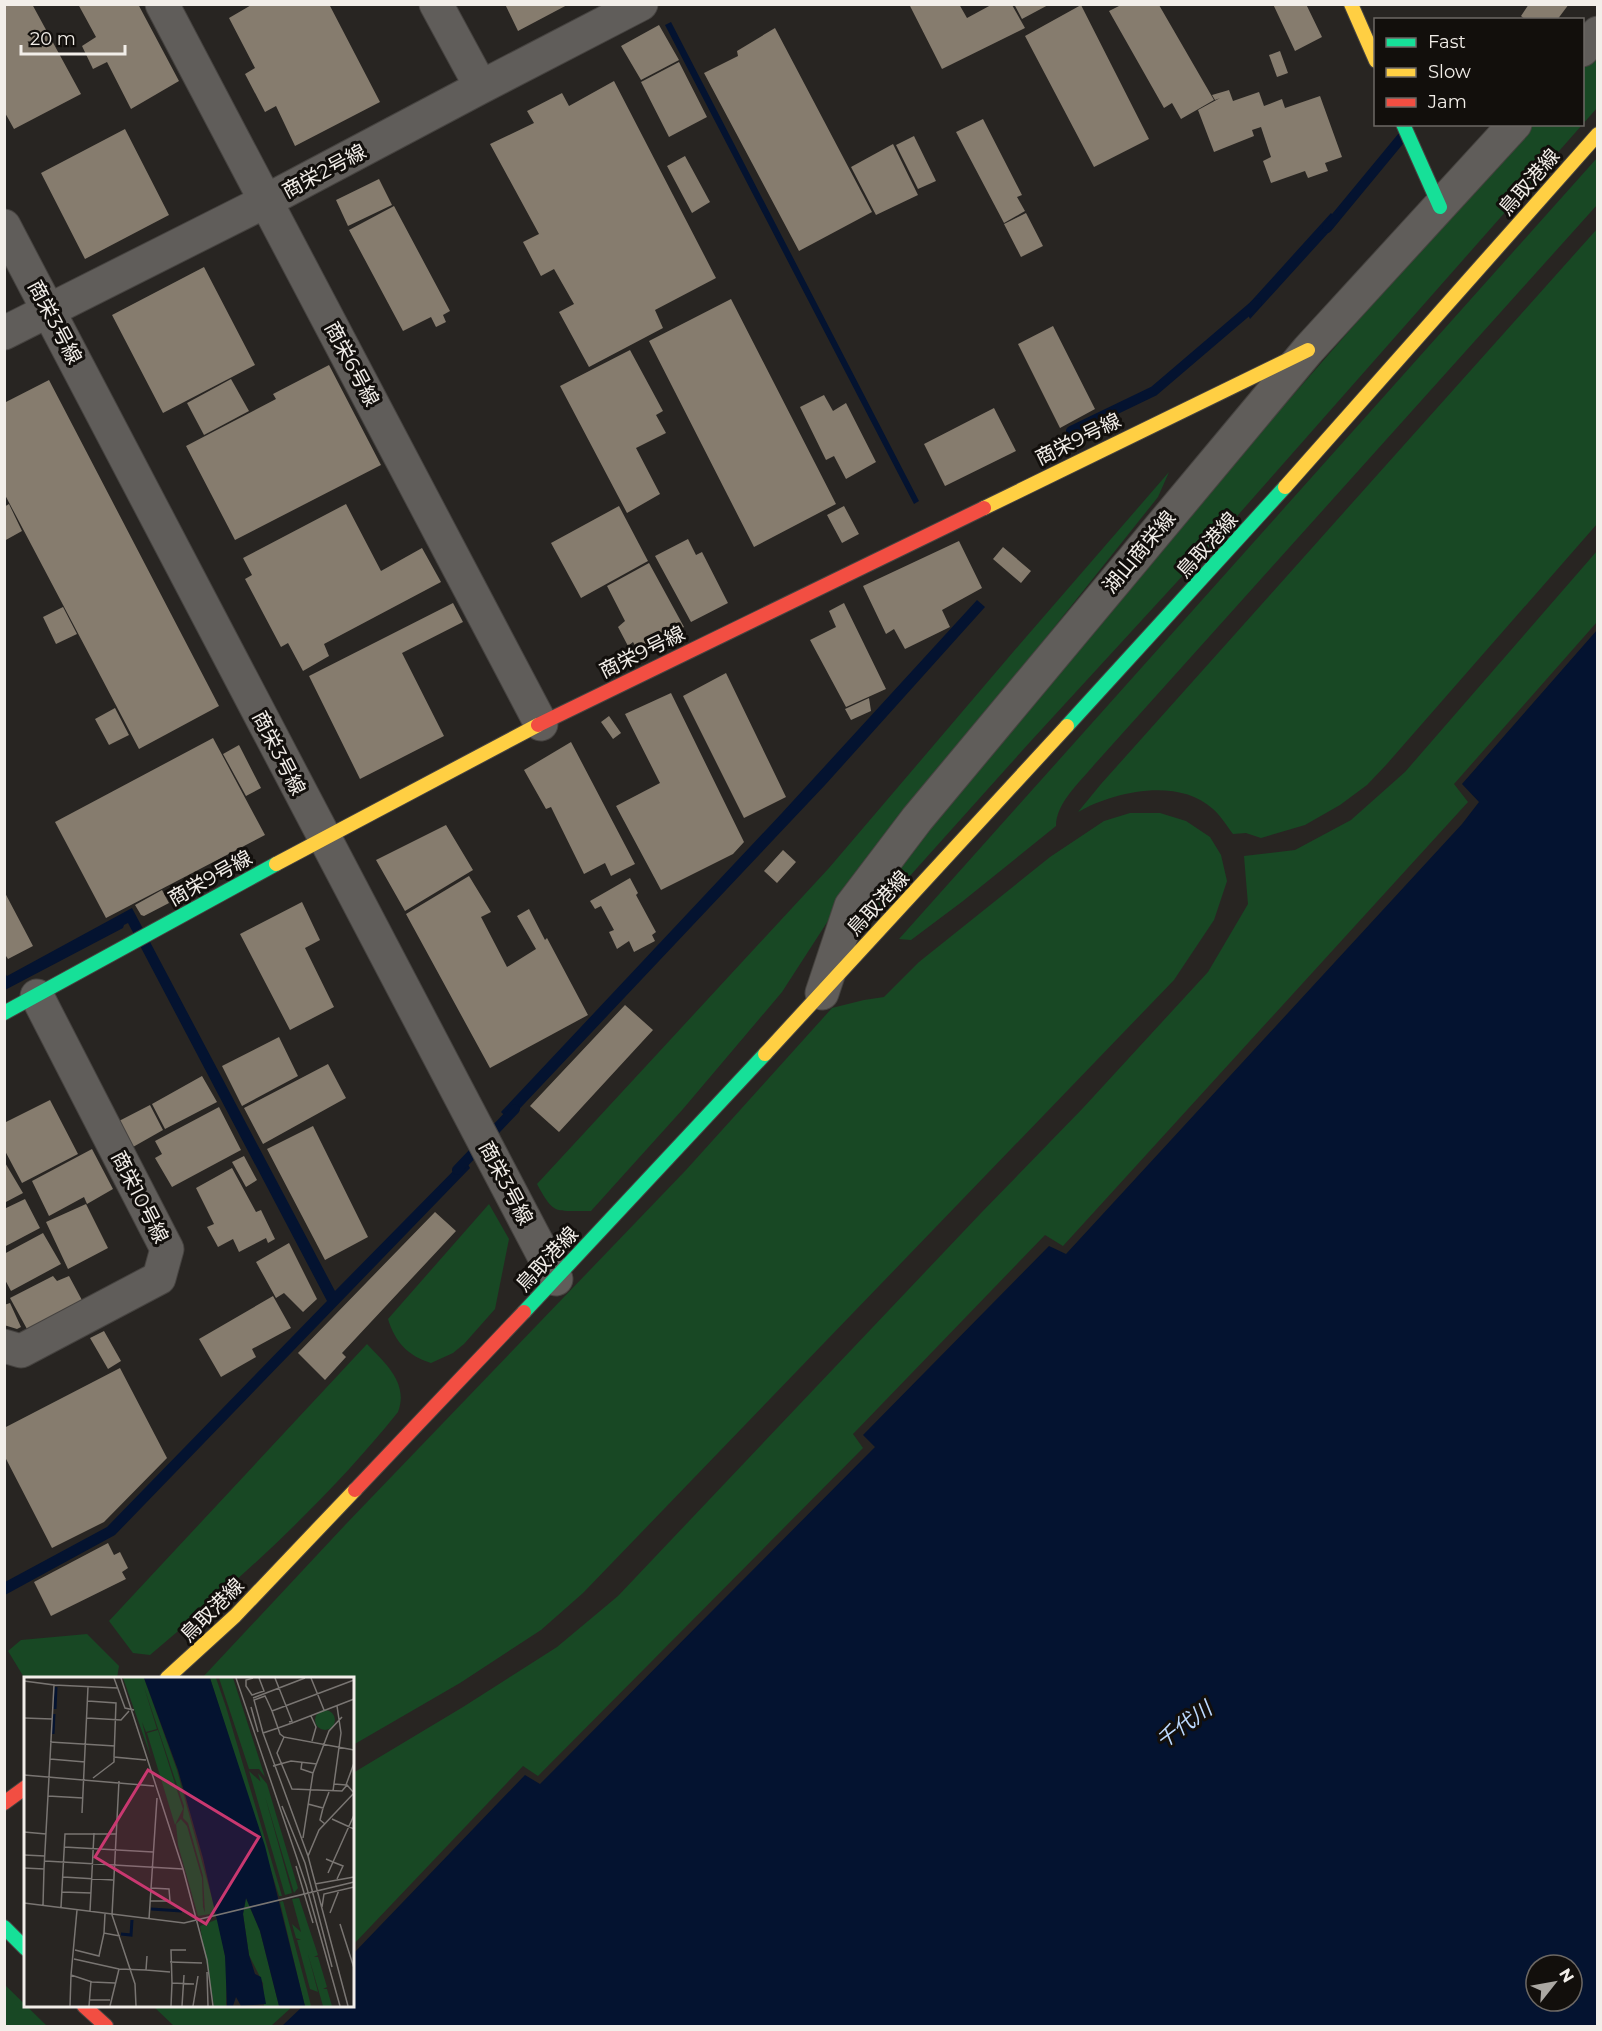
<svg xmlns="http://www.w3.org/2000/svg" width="1602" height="2031" font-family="Montserrat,'Noto Sans JP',sans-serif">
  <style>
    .green { fill: #184824 }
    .water { fill: #041330; fill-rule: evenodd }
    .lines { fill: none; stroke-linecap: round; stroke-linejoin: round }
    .stream { stroke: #041330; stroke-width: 10 }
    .building { fill: #867c6e }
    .street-casing { stroke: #464340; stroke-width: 35 }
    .fast-casing { stroke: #464340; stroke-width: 16 }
    .slow-casing { stroke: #464340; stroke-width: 16 }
    .jam-casing { stroke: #464340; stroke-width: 16 }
    .street { stroke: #605d5a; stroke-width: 33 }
    .fast { stroke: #16e098; stroke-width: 14 }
    .slow { stroke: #ffcf43; stroke-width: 14 }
    .jam { stroke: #f24e42; stroke-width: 14 }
    .labels { text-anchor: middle; stroke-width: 6; stroke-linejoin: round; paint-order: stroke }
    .street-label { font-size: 20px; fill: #f2eee9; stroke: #120f0c }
    .water-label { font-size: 21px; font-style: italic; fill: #bcd9fe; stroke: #120f0c }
    .inset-river { fill: none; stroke: #041330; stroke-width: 3 }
    .inset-road { fill: none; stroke: #797572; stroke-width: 1.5 }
    .view { fill: #c93870; fill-opacity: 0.15; stroke: #c93870; stroke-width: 3 }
    .inset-edge { fill: none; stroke: #f2eee9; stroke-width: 3 }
  </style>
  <rect width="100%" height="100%" fill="#282522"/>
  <!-- green -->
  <path class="green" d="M1597,53V108L1231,523L1030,742L865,926L870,904L912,844L1203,498L1398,275L1533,125L1582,124L1583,69Z
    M1597,158V205L1094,765C1080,782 1056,803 1056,826L963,901L911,940L899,939Z
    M1597,229V524L1386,765L1367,785L1340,805L1305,825L1261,838L1246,833L1233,834C1227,826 1221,816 1213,809C1179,777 1114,791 1078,812L1101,784Z
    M1169,472L1158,497L923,792L846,893L782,992L683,1109L591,1211C555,1210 555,1217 537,1184L829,868L1020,644Z
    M1597,551V622L1454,784L1468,802L1063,1246L1045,1235L853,1434L863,1448L538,1776L523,1766L353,1945V1773L463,1707L557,1647L618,1596L981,1213L1083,1108L1208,972L1248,904L1244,856L1295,850L1351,820L1405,772Z
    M1130,813H1160L1186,821L1210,837L1221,855L1227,881L1214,920L1174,980L583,1593L541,1630L460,1683L353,1745L352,1678H202L346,1524L686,1170L832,1008L864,1000L884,997L919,962L1050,857L1104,821Z
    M489,1204L509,1239L495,1309L464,1344L453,1353L431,1363C408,1356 395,1342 388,1319Z
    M367,1344C385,1363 409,1383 398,1412C326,1502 238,1581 150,1655L133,1653L109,1621Z
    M87,1634L119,1666L117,1678L25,1679L8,1651L21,1640Z
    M4,1984L47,2026H5Z
    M153,2006H293L271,2026H174Z"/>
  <!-- water -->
  <path class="water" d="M671,22L919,501L914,504L665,25Z
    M1331,213L1339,221L1250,319L1245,308Z
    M977,600L985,607L826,784L509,1120L501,1112L781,814Z
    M1597,630V2026H282L303,2006H352L353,1954L525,1775L540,1784L875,1447L863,1435L1049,1246L1066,1254L1462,824L1479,802L1462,784ZM1536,1965H1572V2001H1536Z
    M132,908L335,1291L465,1159L470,1168L115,1535L5,1595V1582L107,1527L327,1301L128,923L124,925L123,928L5,990L4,972L7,976Z"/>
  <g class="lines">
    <!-- stream -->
    <path class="stream" d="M1327,228L1403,136
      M1071,431L1154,391L1257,303
      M457,1170L515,1109"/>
  </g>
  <!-- building -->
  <path class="building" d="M4,4H32L81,94L14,129L4,111Z
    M78,4H138L179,81L131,109L107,62L93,69L82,46L96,37Z
    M253,4H329L380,102L295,146L276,106L265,112L245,74L255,68L229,18Z
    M505,4H569L518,31Z
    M909,4H959L967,18L991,5H1012L1025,28L942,69Z
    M1014,4H1050L1022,19Z
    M1273,4H1306L1322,37L1295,51Z
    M1529,4H1569L1557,20H1526L1521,16Z
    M1081,5L1149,139L1094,167L1025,36Z
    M1121,5H1159L1214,100L1181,119L1172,103L1164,108L1109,11Z
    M659,25L679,60L641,80L621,46Z
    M775,28L872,212L799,251L704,73L738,56L737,51Z
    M1280,51L1288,73L1277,77L1269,55Z
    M679,62L707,117L669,137L641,82Z
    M614,81L716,278L655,310L663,328L589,367L559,312L574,304L554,269L541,276L523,242L539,234L490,144L534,123L527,111L562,93L569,106Z
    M1229,90L1233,101L1259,92L1264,106L1282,99L1285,108L1320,96L1342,157L1325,163L1328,171L1308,178L1305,171L1271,183L1263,161L1271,157L1261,127L1252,130L1254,136L1214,152L1198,110L1220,98L1215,100L1212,95Z
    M983,119L1022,195L1017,197L1025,211L1004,223L956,132Z
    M125,129L169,215L85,259L41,173Z
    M914,136L936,181L918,189L896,145Z
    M893,144L918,195L876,215L851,167Z
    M685,156L710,202L692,213L667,166Z
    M379,179L392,205L348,226L336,200Z
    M394,206L450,311L443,315L446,322L436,327L431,317L403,331L349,230Z
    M1026,213L1043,246L1021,257L1004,224Z
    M204,267L255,365L163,413L112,315Z
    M731,299L836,504L754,547L649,341Z
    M1053,326L1095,409L1060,428L1018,344Z
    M630,350L663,411L656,415L666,433L636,448L660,494L627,513L560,386Z
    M329,365L381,465L235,540L186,446L276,399L273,394Z
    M231,379L249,411L204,435L187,403Z
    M49,380L219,706L139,749L4,493V403Z
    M824,395L833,411L846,403L876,462L846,479L834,456L826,460L800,407Z
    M994,408L1016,451L945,486L924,444Z
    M9,504L22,531L4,541V507Z
    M346,504L381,571L422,548L441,582L324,644L329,656L303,671L288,643L281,647L245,579L252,575L243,558Z
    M619,506L648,561L581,598L551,543Z
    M844,506L859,534L842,543L827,515Z
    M688,539L696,555L702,552L728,603L691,622L655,556Z
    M959,541L982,588L942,610L950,627L905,649L894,629L886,634L863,586Z
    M1003,547L1031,571L1021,583L993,559Z
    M649,563L684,627L638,651L633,642L628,646L618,627L625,621L607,586Z
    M453,603L463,622L402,653L444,736L360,779L309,676Z
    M844,603L886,689L846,707L810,640L836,627L829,611Z
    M63,607L77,634L56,644L43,617Z
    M726,673L786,797L744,818L683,696Z
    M671,693L744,842L733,854L661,890L616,806L660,783L625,714Z
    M869,698L871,711L851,720L845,709Z
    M115,708L129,735L109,745L95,719Z
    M609,716L621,733L613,739L601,722Z
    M213,738L265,835L106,918L55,822Z
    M571,742L635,864L611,876L605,863L584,874L551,807L546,809L524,770Z
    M239,745L261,788L246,796L223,754Z
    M446,825L473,870L405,911L376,860Z
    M783,850L796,862L777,883L764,871Z
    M469,876L491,912L481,917L507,967L536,949L517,916L529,909L545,940L547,938L588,1015L490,1068L406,914Z
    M630,878L638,893L636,895L656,932L652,935L655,941L634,952L629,941L617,949L609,932L614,930L601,906L595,909L590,901Z
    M162,890L169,903L144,916L141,915L135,905Z
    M4,891L33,946L8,959L4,953Z
    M302,902L320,940L305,948L334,1007L290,1030L240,934Z
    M625,1005L653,1030L559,1132L530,1106Z
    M279,1037L298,1076L242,1106L222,1066Z
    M328,1064L346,1098L263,1144L244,1108Z
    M202,1076L217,1102L165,1129L152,1104Z
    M50,1100L78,1154L22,1183L4,1149V1123Z
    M150,1105L163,1130L133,1147L119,1121Z
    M219,1107L241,1150L172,1187L155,1158L162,1154L155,1141Z
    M313,1126L368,1237L325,1260L267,1149Z
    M92,1149L113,1189L87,1204L84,1197L49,1216L32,1181Z
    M244,1156L257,1180L246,1187L232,1162Z
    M4,1161L23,1193L4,1203Z
    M232,1168L256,1212L261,1210L275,1239L268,1243L266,1238L239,1252L233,1239L218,1247L207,1227L214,1224L196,1188Z
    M25,1199L40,1228L4,1247V1209Z
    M86,1204L108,1248L68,1269L46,1222Z
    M435,1212L456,1231L342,1353L346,1357L325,1380L298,1353Z
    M43,1233L61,1264L11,1291L4,1278V1254Z
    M289,1243L317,1299L303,1312L284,1293L276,1298L256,1262Z
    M53,1276L57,1281L69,1276L83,1302L27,1329L10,1298Z
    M273,1296L291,1328L252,1349L256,1357L221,1377L199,1339Z
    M10,1303L21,1327L17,1329L4,1325V1305Z
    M104,1331L121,1361L108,1369L90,1338Z
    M120,1368L167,1458L104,1522L52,1548L4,1455V1428Z
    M108,1543L114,1555L120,1552L128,1568L122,1572L126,1579L51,1616L34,1582Z"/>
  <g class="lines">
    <!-- street casing -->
    <g class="street-casing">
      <path id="street" d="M162,4L541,724
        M436,4L481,87
        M1582,50L1598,33
        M4,226L556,1279
        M4,333L266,201L481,87L641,4
        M822,993L851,906L917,819L1308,350L1515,124
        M4,1346L21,1351L159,1278L167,1249L37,996"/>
    </g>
    <!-- fast casing -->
    <g class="fast-casing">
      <path id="fast" d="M1403,124L1440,207
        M1067,726L1285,487
        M4,1013L276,864
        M524,1312L765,1054
        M4,1927L26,1949"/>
    </g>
    <!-- slow casing -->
    <g class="slow-casing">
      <path id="slow" d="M1351,4L1376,61
        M1285,487L1598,134
        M984,508L1308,350
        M276,864L538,725
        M765,1054L1067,726
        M167,1678L235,1616L355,1490"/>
    </g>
    <!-- jam casing -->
    <g class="jam-casing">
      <path id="jam" d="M538,725L984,508
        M355,1490L524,1312
        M4,1803L26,1787
        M84,2006L106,2026"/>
    </g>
    <!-- street -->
    <use href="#street" class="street"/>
    <!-- fast -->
    <use href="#fast" class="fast"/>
    <!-- slow -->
    <use href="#slow" class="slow"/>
    <!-- jam -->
    <use href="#jam" class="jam"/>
  </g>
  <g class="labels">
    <!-- street labels -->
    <g class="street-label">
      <text transform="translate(324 171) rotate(-28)" y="7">商栄2号線</text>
      <text transform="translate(1529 182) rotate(-49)" y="7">鳥取港線</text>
      <text transform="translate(55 322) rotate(62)" y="7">商栄3号線</text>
      <text transform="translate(352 364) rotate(62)" y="7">商栄6号線</text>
      <text transform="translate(1078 439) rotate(-26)" y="7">商栄9号線</text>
      <text transform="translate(1207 545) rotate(-48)" y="7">鳥取港線</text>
      <text transform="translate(1139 552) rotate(-50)" y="7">湖山商栄線</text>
      <text transform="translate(642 652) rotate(-26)" y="7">商栄9号線</text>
      <text transform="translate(279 753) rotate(63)" y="7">商栄3号線</text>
      <text transform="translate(210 878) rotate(-29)" y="7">商栄9号線</text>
      <text transform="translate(878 903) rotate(-47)" y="7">鳥取港線</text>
      <text transform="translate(506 1183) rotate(62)" y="7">商栄3号線</text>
      <text transform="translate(140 1197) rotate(63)" y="7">商栄10号線</text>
      <text transform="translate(547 1259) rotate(-47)" y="7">鳥取港線</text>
      <text transform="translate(212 1610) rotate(-45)" y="7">鳥取港線</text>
    </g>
    <!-- water labels -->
    <g class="water-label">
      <text transform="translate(1184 1725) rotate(-36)" y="7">千代川</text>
    </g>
  </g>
  <!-- overview -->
  <g transform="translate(24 1677)">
    <rect width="330" height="330" fill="#282522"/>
    <path d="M99,1H120L153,93L192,236L174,239L154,168L152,147L157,142L163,149L178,201L179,230L181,236L179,199L164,146L159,141L160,129L120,10L133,52L122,55L118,45L127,80ZM186,1H192L202,30L258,219H255ZM195,1H209L241,100L235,92H225ZM291 43a10 10 0 1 1 20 0a10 10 0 1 1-20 0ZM134,53L159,132L151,148L123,56ZM225,94L237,105L268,216L261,218ZM234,96L243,107L274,211L270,216ZM222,221L236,254L255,329H240L239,306L225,278L219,237ZM275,221L294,278L290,280H294L303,310L299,312H303L308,329H299L284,277L294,315L286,312L273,263H277L272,261L268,247L277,255L268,222ZM259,224L283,313L287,329H281L279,322L256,225ZM194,242L203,290L202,329H190L176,249Z" fill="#184824"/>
    <path d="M120,1H186L241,169L281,329H255L236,254L222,221L219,237L225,278L231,297L237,300L242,327L217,329L212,320L209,329H203L201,279L179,181L154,93Z" fill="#041330"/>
    <path class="inset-river" d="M31,32L32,10M29,57L30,37M127,232L158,234M97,257L107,258L108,243"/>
    <path class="inset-road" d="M90,1L101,31L110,33M97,1L159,192L183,283L189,329M212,1L282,208L316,329M229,1L222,3V9L228,18L240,14L235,1M251,1L268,44L265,45M287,1L300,33M0,4L30,8L20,192L0,191M30,8L94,11M229,21L281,1M64,24L92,26L90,80L122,83M227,30L234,55M248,34L330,3M287,39L292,50L288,64M0,41L28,42M63,41L97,43L105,34M239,56L284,179L324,329M260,60L256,57L254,51L248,34L243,23L241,19L230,23L239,56L254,51L268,46L330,22M26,65L91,69M26,82L61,85M278,85L277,92L289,96M249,89L267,84L293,87M0,98L130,109M69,101L90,85V80M95,104L88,238L111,307L112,329M310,107L322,108L330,86M309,114L317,56L313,29M330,116L323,108L318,114L268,112L253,76L260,60L330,73M24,119L59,121M284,127L299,131L305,115M258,129L281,186L308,290M299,131L296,143L301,147M58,136L64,10M308,142L330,152M0,155L22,157M279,161L289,96L305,54L318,40M40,170L129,175M0,178L21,179M284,179L295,153L330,116M302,182L309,185L304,196M21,184L159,192M272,189L289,246M39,200L89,203M313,202L319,189L309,185L330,138M291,207L330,200M38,215L67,216M126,224H146L145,212L127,211M0,226L160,246L330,205M19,228L20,192M37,230L41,157H92M298,230L300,217L330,210M53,233L47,298L68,305L91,306M66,234L70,156M306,236L315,213M125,242L133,121M316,247L330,291M80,256L81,237M51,273L75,279L80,256L96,259M50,282L95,292M146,285L178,286M122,293L146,295M183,295L184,329M148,306L147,273H162M66,323H86M46,329L47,298M65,329L67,304M86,329L95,292L122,293L123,279M147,329L148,306L170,307M158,329L160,298M169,329L174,299"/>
    <path class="view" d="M124,93L235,160L182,247L71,180Z"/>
    <rect width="330" height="330" class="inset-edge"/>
  </g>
  <!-- border -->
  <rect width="1602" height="2031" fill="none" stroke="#f2eee9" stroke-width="12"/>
  <!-- legend -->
  <rect x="1374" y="18" width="210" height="108" fill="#120f0c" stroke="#6c6864" stroke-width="1.5"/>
  <rect x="1386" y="38" width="30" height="9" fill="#16e098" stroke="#6c6864" stroke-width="1.5"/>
  <text x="1428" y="48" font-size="18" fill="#f2eee9">Fast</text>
  <rect x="1386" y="68" width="30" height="9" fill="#ffcf43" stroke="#6c6864" stroke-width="1.5"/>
  <text x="1428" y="78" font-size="18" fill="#f2eee9">Slow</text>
  <rect x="1386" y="98" width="30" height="9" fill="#f24e42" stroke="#6c6864" stroke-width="1.5"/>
  <text x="1428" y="108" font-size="18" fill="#f2eee9">Jam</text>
  <!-- north arrow -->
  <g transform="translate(1554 1983) rotate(59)"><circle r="28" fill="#120f0c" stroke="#6c6864" stroke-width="1.5"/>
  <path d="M0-4.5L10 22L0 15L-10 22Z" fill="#aba8a3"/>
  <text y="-9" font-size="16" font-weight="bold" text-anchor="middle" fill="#f2eee9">N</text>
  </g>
  <!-- scale -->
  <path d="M21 45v9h104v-9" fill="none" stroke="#f2eee9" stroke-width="3"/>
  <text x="30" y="45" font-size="18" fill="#f2eee9" stroke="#120f0c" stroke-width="4.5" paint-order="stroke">20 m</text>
</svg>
